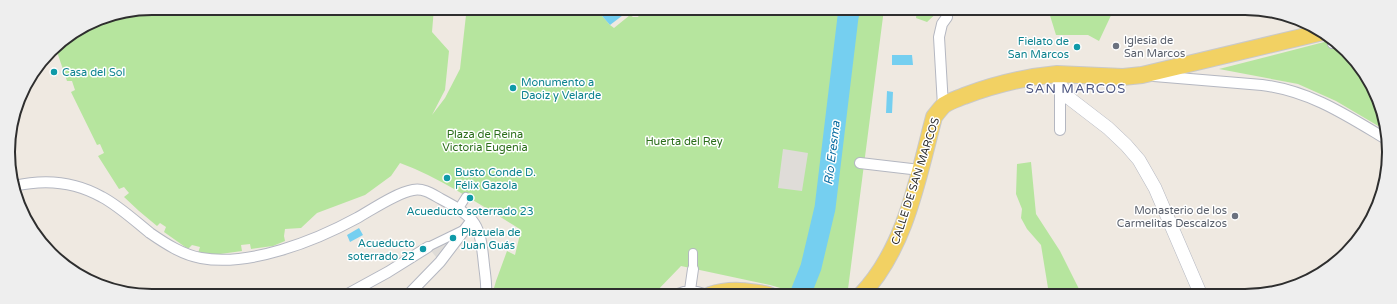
<svg xmlns="http://www.w3.org/2000/svg" width="1397" height="304" font-family="'Varela Round',sans-serif">
  <style>
    .green { fill: #b6e59e }
    .plaza { fill: #dfdcd8 }
    .water { fill: #75cff0 }
    .lines { fill: none; stroke-linecap: round; stroke-linejoin: round }
    .river { stroke: #75cff0; stroke-width: 21 }
    .pedestrian-casing { stroke: #b4b7c1; stroke-width: 10 }
    .minor-casing { stroke: #b4b7c1; stroke-width: 12 }
    .tertiary-casing { stroke: #b4b7c1; stroke-width: 14 }
    .primary-casing { stroke: #c9c9c9; stroke-width: 18 }
    .pedestrian { stroke: #fff; stroke-width: 8 }
    .minor { stroke: #fff; stroke-width: 10 }
    .tertiary { stroke: #fff; stroke-width: 13 }
    .primary { stroke: #f2d163; stroke-width: 16 }
    .worship-dot { fill: #6b7280; stroke: #fff; stroke-width: 1.5 }
    .culture-dot { fill: #0f9aa8; stroke: #fff; stroke-width: 1.5 }
    .labels { text-anchor: middle; stroke-width: 3; stroke-linejoin: round; paint-order: stroke }
    .worship-label { font-size: 11px; fill: #5b616d; stroke: #fff; text-anchor: start }
    .culture-label { font-size: 11px; fill: #0d838f; stroke: #fff; text-anchor: start }
    .park-label { font-size: 11px; fill: #2c6e1b; stroke: #fff }
    .street-label { font-size: 11px; fill: #2e2e2e; stroke: #fff }
    .water-label { font-size: 12px; font-style: italic; fill: #0d6fa3; stroke: #fff }
    .quarter-label { font-size: 13px; letter-spacing: 1px; fill: #4d5680; stroke: #fff }
    .rim { fill: none; stroke: #2e2e2e; stroke-width: 2 }
  </style>
  <rect width="100%" height="100%" fill="#efe9e1"/>
  <!-- green -->
  <path class="green" d="M152,8H434L432,32L449,51L445,90L432,115L445,98L460,69L466,15L473,8L596,9L610,25L614,28L630,15L633,17H638L640,14V9H884L848,289L787,290L770,285L681,266L653,295H492L496,281L507,251L515,255L521,230C484,207 441,178 400,163L391,176L365,195L317,213L301,228L285,229L284,236L285,241L273,246L251,249L250,244L241,245L242,251L213,255L198,253L200,247L192,245L188,249L164,232L166,227L160,223L157,226L139,211L124,197L129,193L124,187L119,189L98,156L104,153L100,144L97,145L71,92L75,90L72,81H67L55,46L97,19Z
    M917,9H941L927,22L916,18Z
    M1048,9H1114L1099,41L1088,35H1056Z
    M1125,9H1163L1144,16Z
    M1332,40L1359,65L1384,115L1385,130L1336,101L1298,84L1219,69Z
    M1031,162L1036,214L1060,251L1082,295H1054L1048,288L1041,245L1027,229L1021,218L1022,209L1016,194L1017,164Z"/>
  <!-- plaza -->
  <path class="plaza" d="M783,149L808,153L802,191L778,188Z
    M465,229L440,262L428,247Z"/>
  <!-- water -->
  <path class="water" d="M596,9H631L610,25Z
    M892,55H912L913,65H892Z
    M887,91L893,92L892,113H886Z
    M359,228L363,235L350,242L347,235Z"/>
  <g class="lines">
    <!-- river -->
    <path class="river" d="M800,295L811,267L825,208L848,17L850,9"/>
    <!-- pedestrian casing -->
    <g class="pedestrian-casing">
      <path id="pedestrian" d="M1332,44L1335,43
        M459,208L466,197
        M428,247L465,229
        M693,269V253"/>
    </g>
    <!-- minor casing -->
    <g class="minor-casing">
      <path id="minor" d="M1154,76L1262,85C1310,91 1346,115 1386,139
        M943,106L939,37L942,24L947,17
        M1060,130V84
        M860,163L920,170
        M14,186C44,179 74,181 102,197C119,206 135,221 150,233C166,244 183,255 201,258C249,267 315,241 357,218C373,209 396,193 413,190C424,188 432,194 441,199C477,218 480,224 484,265C485,274 487,285 486,295
        M690,290L693,269
        M346,295L388,272L428,247
        M408,295L440,262L472,220
        M675,295L690,290L708,295"/>
    </g>
    <!-- tertiary casing -->
    <g class="tertiary-casing">
      <path id="tertiary" d="M1057,74L1060,84L1069,98L1108,128L1126,145L1139,160L1155,188L1201,295"/>
    </g>
    <!-- primary casing -->
    <g class="primary-casing">
      <path id="primary" d="M710,295C730,288 750,291 769,295
        M861,295C906,248 918,177 934,117C937,113 940,109 944,105C950,101 957,99 964,96C993,85 1026,77 1057,74L1123,77L1142,75L1323,32"/>
    </g>
    <!-- pedestrian -->
    <use href="#pedestrian" class="pedestrian"/>
    <!-- minor -->
    <use href="#minor" class="minor"/>
    <!-- tertiary -->
    <use href="#tertiary" class="tertiary"/>
    <!-- primary -->
    <use href="#primary" class="primary"/>
  </g>
  <!-- markers -->
  <g class="worship-dot">
    <circle cx="1116" cy="46" r="4"/>
    <circle cx="1235" cy="216" r="4"/>
  </g>
  <g class="culture-dot">
    <circle cx="1077" cy="47" r="4"/>
    <circle cx="54" cy="72" r="4"/>
    <circle cx="513" cy="88" r="4"/>
    <circle cx="447" cy="178" r="4"/>
    <circle cx="470" cy="198" r="4"/>
    <circle cx="453" cy="238" r="4"/>
    <circle cx="423" cy="249" r="4"/>
  </g>
  <g class="labels">
    <!-- worship labels -->
    <g class="worship-label">
      <text x="1124" y="44">Iglesia de<tspan x="1124" dy="13">San Marcos</tspan></text>
      <text x="1227" y="214" text-anchor="end">Monasterio de los<tspan x="1227" dy="13">Carmelitas Descalzos</tspan></text>
    </g>
    <!-- culture labels -->
    <g class="culture-label">
      <text x="1069" y="45" text-anchor="end">Fielato de<tspan x="1069" dy="13">San Marcos</tspan></text>
      <text x="62" y="76">Casa del Sol</text>
      <text x="521" y="86">Monumento a<tspan x="521" dy="13">Daoiz y Velarde</tspan></text>
      <text x="455" y="176">Busto Conde D.<tspan x="455" dy="13">Félix Gazola</tspan></text>
      <text x="470" y="215" text-anchor="middle">Acueducto soterrado 23</text>
      <text x="461" y="236">Plazuela de<tspan x="461" dy="13">Juan Guás</tspan></text>
      <text x="415" y="247" text-anchor="end">Acueducto<tspan x="415" dy="13">soterrado 22</tspan></text>
    </g>
    <!-- park labels -->
    <g class="park-label">
      <text x="485" y="138">Plaza de Reina<tspan x="485" dy="13">Victoria Eugenia</tspan></text>
      <text x="684" y="145">Huerta del Rey</text>
    </g>
    <!-- street labels -->
    <g class="street-label">
      <text transform="translate(915 181) rotate(-72)" y="4">CALLE DE SAN MARCOS</text>
    </g>
    <!-- water labels -->
    <g class="water-label">
      <text transform="translate(832 153) rotate(-83)" y="4">Río Eresma</text>
    </g>
    <!-- quarter labels -->
    <g class="quarter-label">
      <text x="1076" y="93">SAN MARCOS</text>
    </g>
  </g>
  <!-- crop -->
  <path d="M0 0H1397V304H0ZM152 15H1245A137 137 0 0 1 1382 152V152A137 137 0 0 1 1245 289H152A137 137 0 0 1 15 152V152A137 137 0 0 1 152 15Z" fill="#eee" fill-rule="evenodd"/>
  <path class="rim" d="M152 15H1245A137 137 0 0 1 1382 152V152A137 137 0 0 1 1245 289H152A137 137 0 0 1 15 152V152A137 137 0 0 1 152 15Z"/>
</svg>
